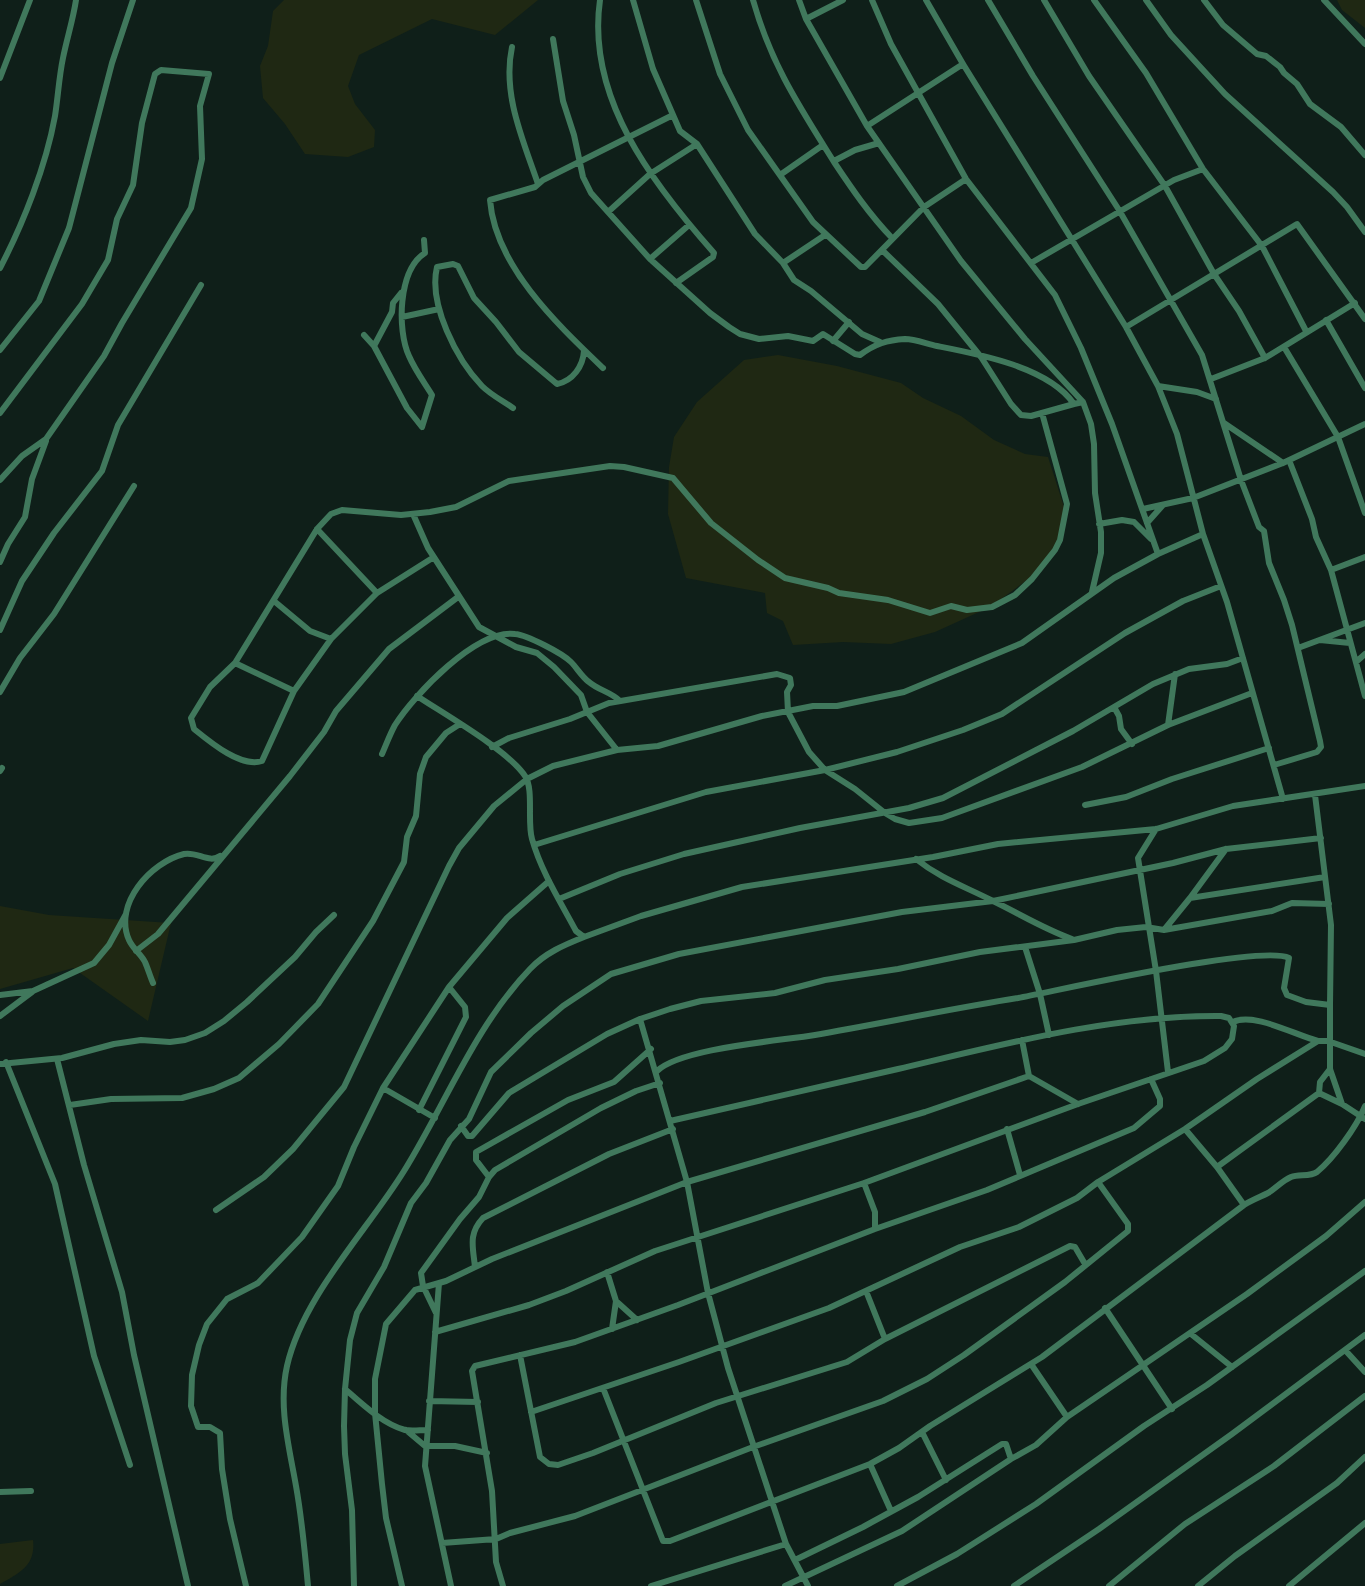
<svg xmlns="http://www.w3.org/2000/svg" width="1365" height="1586" font-family="Jost,sans-serif">
  <style>
    .green { fill: #1f2813 }
    .lines { fill: none; stroke-linecap: round; stroke-linejoin: round }
    .minor { stroke: #40785c; stroke-width: 6 }
  </style>
  <rect width="100%" height="100%" fill="#0f1f19"/>
  <!-- green -->
  <path class="green" d="M284,0H538L495,35L432,19L359,55L348,86L355,104L375,130L374,147L348,157L305,154L285,124L263,98L260,66L268,46L273,11Z
    M1337,0H1365V28L1342,10Z
    M778,355L837,366L901,383L923,398L961,416L994,440L1025,454L1048,457L1065,510L1061,530L1051,558L1034,575L990,607L935,632L891,644L843,642L793,645L783,621L767,613L765,593L686,578L668,514L669,467L674,437L697,402L744,360Z
    M0,906L49,915L171,923L148,1021L73,968L0,989Z
    M33,1540C36,1565 20,1573 0,1584V1544Z"/>
  <g class="lines">
    <!-- minor -->
    <path class="minor" d="M600,0C586,98 653,184 714,253L713,257L676,283
      M633,0L653,69L680,131L697,144L755,234L783,263L794,280L811,291L862,334L880,342
      M696,0L720,74L748,130L813,222L861,267H865L924,207L966,179
      M753,0C771,64 799,106 834,162C852,189 869,214 892,238
      M799,0L806,19L867,126L961,261L1025,339L1083,402L1091,424L1094,444L1095,493L1101,532V553L1092,592
      M872,0L891,44L966,179L1055,295L1081,348L1112,424L1158,554
      M926,0L963,64L1126,327L1158,386L1177,434L1203,534L1227,602L1283,799
      M988,0L1033,76L1119,210L1202,355L1241,480L1259,527L1264,531L1269,563L1284,600L1292,625L1320,741L1321,747L1317,752L1274,765
      M1044,0L1089,76L1165,186L1214,274L1239,311L1265,358
      M1094,0L1146,73L1203,169L1262,246L1306,331
      M1146,0L1171,35L1225,94L1333,192L1347,207L1365,232
      M1204,0L1223,25L1257,54L1266,56L1280,67L1284,73L1297,84L1310,104L1341,127L1365,155
      M1324,0L1365,44
      M806,19L843,0
      M553,39L563,101L574,135L583,177L591,193L650,259L710,313L729,327L740,334L759,339L788,336L813,341L823,334L855,354L860,355C875,344 887,340 905,339C915,339 927,344 937,346C978,354 1049,367 1074,404L1083,402
      M512,47C502,94 523,140 538,184
      M0,78L30,0
      M867,126L963,64
      M834,161L855,150L879,143
      M780,175L823,145
      M608,212L650,174L697,144
      M882,250L938,304L981,357L1011,404L1021,415L1031,416L1074,404
      M650,259L689,225
      M783,263L825,235
      M1031,263L1174,180L1203,169
      M0,268C23,224 46,166 55,116C58,97 59,77 63,58C67,38 73,20 76,0
      M402,317L439,309
      M1326,320L1365,388
      M1126,327L1297,224L1365,319
      M364,335L374,346L407,408L422,427
      M833,341L849,322
      M374,346L392,312L393,303L401,293
      M1284,347L1338,437L1365,513
      M0,350L39,301L69,228L112,63L133,0
      M603,368C558,325 495,266 490,200L535,187L543,180L673,115
      M1211,379L1265,358L1355,303
      M1158,386L1197,392L1216,399
      M513,408C503,401 491,395 482,386C457,360 428,304 437,267L453,264L458,266L474,298L496,322L519,352L557,384C573,381 583,366 584,351
      M0,413L82,304L108,260L117,219L133,185L142,123L155,74L161,70L209,74L200,106L202,159L191,208L122,323L104,356L46,439L22,456L0,480
      M1224,423L1283,463
      M422,427L432,395C424,382 415,370 409,356C397,330 398,270 425,253L424,240
      M1289,460L1312,519L1316,537L1331,570L1365,696
      M1143,509L1193,498L1283,463L1365,424
      M413,514L428,548L479,627L516,647L537,653L554,667L581,695L587,712L617,750
      M1147,523L1163,505
      M1099,524L1122,520L1134,522L1151,539
      M317,529L377,593
      M434,557L377,593L331,639L294,691L262,761C241,768 210,742 194,729L191,718L210,687L235,663L317,529L331,514L342,510L401,515L430,512L456,507L509,481L610,466L624,467L673,478L711,523L758,560L785,578L828,588L839,593L888,600L930,613L951,606L967,610L992,607L1015,595L1032,579L1055,550L1060,540L1067,504L1042,413
      M0,562L8,544L25,517L32,479L46,441
      M1331,570L1365,557
      M274,601L310,631L331,639
      M0,630L22,581L54,533L102,471L118,425L201,285
      M1320,640L1350,643
      M1298,648L1365,623
      M1356,662L1365,654
      M235,663L294,691
      M0,692L20,658L54,614L134,486
      M417,696C444,714 509,751 525,776C534,789 527,822 532,839C541,871 560,901 576,931L584,937L641,916L742,887L933,857L998,844L1156,829L1233,806L1365,786
      M1114,707L1119,716L1121,729L1132,744
      M1168,725L1175,674
      M492,747L509,738L570,719L609,703L777,674L790,678L791,685L787,692L788,712L809,752L825,770L855,789L885,813L895,819L909,823L942,818L1082,767L1168,725L1252,693
      M382,754C386,745 390,734 395,725C414,695 476,629 515,634C527,635 562,653 571,662C577,668 582,677 589,682C598,690 611,692 620,701
      M0,771L2,768
      M1315,795L1331,925L1330,1005
      M1085,805L1126,797L1172,779L1269,748
      M1156,829L1138,858L1156,971L1168,1072
      M534,845L706,792L825,770L897,752L963,730L1002,714L1125,633L1183,601L1221,586
      M916,859C941,879 966,887 993,901C1020,914 1044,929 1072,939
      M1190,898L1226,849
      M559,899L620,874L684,854L800,828L909,808L943,798L1073,731L1153,684L1189,669L1227,664L1243,658
      M1164,930L1272,911L1292,903L1329,904
      M1025,947L1040,994L1049,1035
      M136,951L158,934L290,776L324,732L336,711L389,649L458,597
      M153,983C150,976 148,969 145,962C141,954 133,949 129,940C113,904 151,862 184,854C197,851 209,864 220,856
      M0,995L33,991L94,963L109,945L126,914
      M0,1016L32,992
      M640,1019L687,1182L708,1293L728,1368L786,1544L808,1586
      M1233,1022C1254,1012 1295,1035 1318,1041
      M1022,1040L1029,1076
      M57,1059L84,1165L122,1292L134,1355L188,1586
      M6,1062L55,1184L94,1356L130,1465
      M0,1064L62,1058L114,1044L141,1040L170,1042L185,1040L205,1033L224,1021L247,1002L295,957L316,932L334,915
      M657,1071C681,1048 779,1041 815,1035C883,1023 950,1009 1018,998C1061,990 1262,944 1289,958L1284,988L1287,995L1306,1002L1330,1005V1069L1342,1104
      M383,1088L435,1118
      M1319,1093L1342,1104L1365,1119
      M70,1105L111,1099L182,1098L214,1089L239,1078L279,1044L318,1004L373,921L404,862L407,837L416,816L420,774L426,757L446,733L460,724
      M419,1110L466,1017L465,1007L449,987
      M461,1126L468,1136H472L509,1093L607,1034L640,1019L670,1009L701,1001L775,993L825,980L898,969L980,952L1074,940L1117,930L1146,927L1164,930L1190,898L1325,877
      M1007,1129L1020,1175
      M1185,1129L1217,1167L1319,1093L1320,1082L1330,1069
      M1217,1167L1244,1205
      M489,1177L476,1160V1152L568,1100L614,1082L651,1049
      M864,1183L875,1212V1229
      M216,1210L264,1177L293,1149L344,1087L449,866L459,848L494,806L527,779L553,766L617,750L658,746L762,716L813,706H837L904,692L1022,643L1114,578L1158,554L1203,534
      M475,1267C473,1247 468,1234 483,1218L609,1154L673,1129
      M607,1272L616,1301L612,1329
      M439,1283L425,1466L451,1586
      M866,1291L885,1339
      M616,1301L637,1320
      M1105,1308L1172,1409
      M436,1313L423,1286L421,1273L460,1219L479,1197L489,1177L495,1170L601,1108L636,1091L660,1083
      M435,1332L529,1305L566,1291L655,1251L864,1183L1078,1104L1204,1061L1225,1048L1232,1039L1234,1026L1229,1018L1221,1016C1112,1015 1004,1044 898,1069C822,1087 746,1104 670,1121
      M1191,1334L1232,1367
      M1345,1350L1365,1372
      M520,1355L540,1457L549,1464L558,1465L593,1453L716,1403L847,1362L885,1339L1070,1246L1075,1247L1085,1264
      M1031,1364L1067,1417
      M603,1388L663,1541H670L870,1464L899,1448L930,1426L1042,1357L1244,1205C1252,1200 1260,1197 1268,1193C1276,1188 1282,1181 1291,1177C1299,1174 1310,1177 1317,1172C1334,1158 1357,1126 1365,1106
      M345,1389C362,1404 383,1424 405,1430C412,1431 420,1430 428,1430
      M429,1401L478,1402
      M531,1412L679,1362L829,1308L960,1247L1019,1227L1077,1198L1098,1182
      M406,1430L425,1446H455L487,1453
      M922,1432L946,1480
      M870,1464L891,1511
      M0,1492L31,1491
      M442,1543L496,1539L510,1533L575,1516L753,1447L883,1401L927,1379L964,1355L1065,1282L1128,1231V1224L1098,1182L1185,1129L1257,1079L1318,1041H1328L1365,1054
      M795,1560L863,1527L918,1497L1002,1444H1006L1011,1459
      M246,1586L230,1519L222,1469L220,1433L210,1427H198L191,1406L192,1375L199,1345L207,1324L227,1299L258,1283L302,1237L338,1186L354,1147L383,1088L449,987L507,918L549,881
      M308,1586C305,1553 302,1519 296,1486C289,1446 278,1406 287,1366C303,1296 367,1231 404,1171C445,1105 475,1026 530,969C545,953 564,945 584,937
      M354,1586L352,1510L345,1454L344,1426L345,1389L350,1340L357,1313L384,1267L411,1203L426,1183L450,1140L469,1119L491,1072L531,1033L563,1006L611,974L679,954L902,912L993,901L1173,863L1226,849L1321,838
      M402,1586L386,1518L382,1484L375,1413V1379L386,1324L415,1290L446,1281L492,1259L687,1182L925,1112L1029,1076L1078,1104
      M503,1586L496,1562L492,1491L472,1371L475,1366L575,1342L678,1305L875,1229L987,1190L1134,1128L1160,1106V1099L1151,1079
      M651,1586L786,1544
      M785,1586L902,1531L1011,1459L1036,1445L1067,1417L1247,1294L1326,1236L1365,1202
      M897,1586L957,1554L1036,1504L1144,1426L1207,1385L1365,1271
      M1014,1586L1099,1529L1232,1434L1365,1335
      M1109,1586L1185,1524L1274,1466L1365,1396
      M1198,1586L1235,1556L1337,1483L1365,1457
      M1289,1586L1365,1523"/>
  </g>
</svg>
